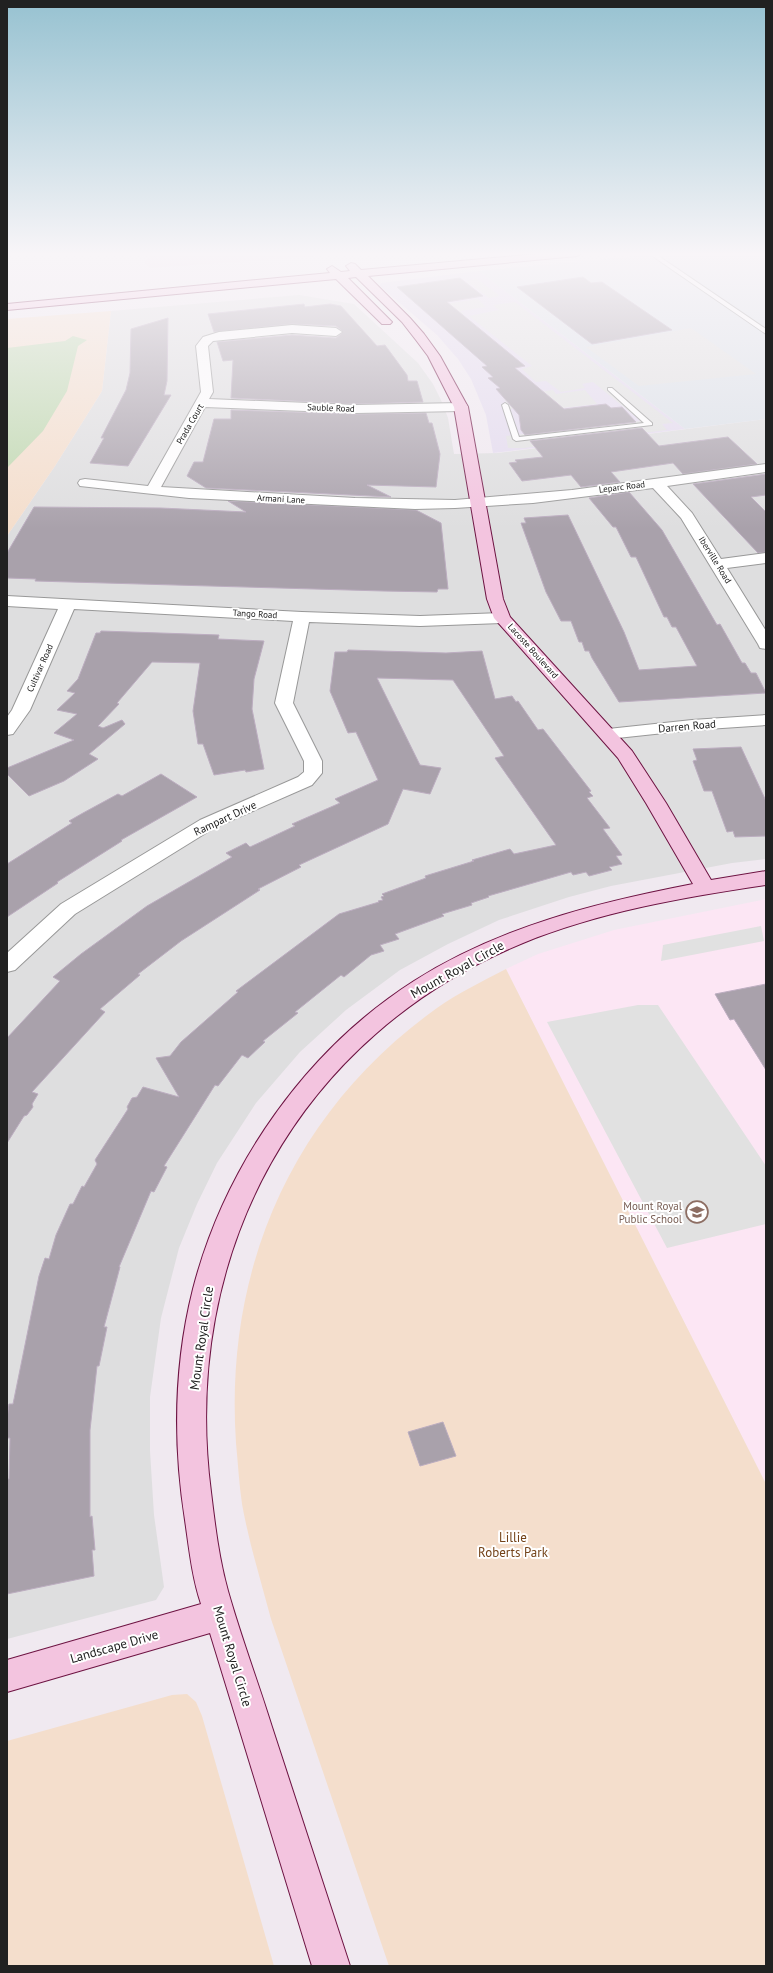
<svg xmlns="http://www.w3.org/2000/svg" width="773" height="1973" font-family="'PT Sans',sans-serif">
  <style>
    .residential { fill: #dededf }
    .commercial { fill: #e3daee }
    .industrial { fill: #dbe1e8 }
    .education { fill: #fce6f4 }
    .farmland { fill: #ecd7e3 }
    .park { fill: #f4decc }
    .parking { fill: #e1e1e1 }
    .water { fill: #bfd8af }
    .building { fill: #a9a1ab; stroke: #bcadc0 }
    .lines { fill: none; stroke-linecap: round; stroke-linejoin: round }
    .lane-casing { stroke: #989898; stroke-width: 2 }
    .street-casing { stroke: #989898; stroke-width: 2 }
    .secondary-casing { stroke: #6d1342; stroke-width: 2 }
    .lane { fill: #fff; fill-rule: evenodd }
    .street { fill: #fff; fill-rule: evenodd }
    .secondary { fill: #f3c4df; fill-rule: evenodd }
    .labels { text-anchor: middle; stroke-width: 4; stroke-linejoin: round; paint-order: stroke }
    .far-street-label { font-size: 9px; fill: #212121; stroke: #fff }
    .street-label { font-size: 11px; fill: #212121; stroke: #fff }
    .education-label { font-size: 11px; fill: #785e54; stroke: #fff; text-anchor: end }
    .near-street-label { font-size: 13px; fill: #212121; stroke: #fff }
    .near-park-label { font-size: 13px; fill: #744319; stroke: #fff }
  </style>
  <rect width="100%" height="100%" fill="#f0e9f0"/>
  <!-- residential -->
  <path class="residential" d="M299,295L354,304L418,363L433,384L441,400L448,418L454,454L498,453L766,419V859L732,863L611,886L569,897L499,920L448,944L400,970L346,1010L300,1052L256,1103L217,1163L197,1204L179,1248L161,1318L150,1397V1451L154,1515L164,1587L156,1600L7,1639V536L55,466L102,391L111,311Z"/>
  <!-- commercial -->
  <path class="commercial" d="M479,271L685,429L493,453L486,415L471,379L458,359L437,335L380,286L381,283Z"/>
  <!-- industrial -->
  <path class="industrial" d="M668,253H766V419L685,429L479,271Z"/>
  <!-- education -->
  <path class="education" d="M766,899V1484L506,969L538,954L614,930Z"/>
  <!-- farmland -->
  <path class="farmland" d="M153,253H334L319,256L150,268L144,262Z"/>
  <!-- park -->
  <path class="park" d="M111,311L102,391L55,466L7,536V319Z
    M506,969L766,1484V1966H389L271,1619C261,1581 249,1543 242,1504C239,1484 238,1463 236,1443C224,1268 293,1111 437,1008C458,993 483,981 506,969Z
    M187,1694L196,1702L202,1716L274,1966H7V1741L172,1695Z"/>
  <!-- parking -->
  <path class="parking" d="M477,279L500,296L489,298L466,281Z
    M478,299L486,307L460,311L464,314L438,318L425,307Z
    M515,302L673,423L662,424L667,430L524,448H508L506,436L641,421L593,382L582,384L585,388L561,392L546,381L536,382L522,369L532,366L469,316L499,310L493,305Z
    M691,328L756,374L639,386L586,347Z
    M553,390L556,394L585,390L597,404L520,413L518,408L510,409L503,397Z
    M761,926L764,941L661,961L663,945Z
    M638,1005H658L766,1166V1224L667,1248L547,1022Z"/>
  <!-- water -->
  <path class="water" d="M73,336L87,340L78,346L67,391L43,431L7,468V348L65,341Z"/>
  <!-- building -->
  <path class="building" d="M583,277L591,283L602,282L672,330L592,344L517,287Z
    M460,278L483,296L447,302L525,366L515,368L564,409L606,404L611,408L622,407L636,422L525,435L521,430L519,415L496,389L500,388L488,378L493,377L482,367L487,366L397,287Z
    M304,304L305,307L330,304L341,306L377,346L385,345L407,375L408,381H417L423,402L356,404L231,398L233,360L223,361L217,342L292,335L336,338L343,332L336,326L292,324L214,332L208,314Z
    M168,318L167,381L164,395H171L128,466L90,463L104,438H101L126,390L130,373L131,329Z
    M231,410L356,414L426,413L429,423H432L440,454L436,487L367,485L391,497L206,488L187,476L194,462H203L214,419H231Z
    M642,428L659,446L728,437L757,464L683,474L673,463L611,472L620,482L581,487L571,475L522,481L509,463L517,462L515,460L543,457L530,441Z
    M766,474V495L751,497L766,512V552L758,553L693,484Z
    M629,492L662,530L717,625L720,624L742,663H745L751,673H756L766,693L619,702L592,658L589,651H585L582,642H579L571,621H561L546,592L521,523H526L524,518L568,515L624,632L639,670L697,666L676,627H672L667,617H664L636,557H631L616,527H613L589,498Z
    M228,501L416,510L441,523L448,589H438L437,592L383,591L35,581L36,579L7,578V553L34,507L161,508L246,512Z
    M101,631L219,635L218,639L264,641L254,679L252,709L264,769L246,772L245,770L214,775L203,744H198L193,711L200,663L152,662L117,703L119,704L98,726L103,728L122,720L125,724L89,754L98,759L64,781L29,796L7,774V768L74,740L54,733L77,714L57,710L75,693L67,691L78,679L96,633H100Z
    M348,650L446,653L482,651L495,699L512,696L516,702L518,701L538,730L543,729L591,791L589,792L593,796L587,798L610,828L603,829L622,855L616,856L622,864L609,867L612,870L589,876L586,872L573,875L571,872L488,896L489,897L471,903L472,905L442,914L444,916L395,934L399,939L380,945L384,951L371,955L344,977L341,975L295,1012L298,1013L263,1041L265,1042L248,1058L242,1055L218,1086L215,1085L164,1166L167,1167L154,1192L151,1191L119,1267H120L104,1327H107L99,1366H97L90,1430V1517L92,1516L95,1550H92L94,1576L7,1594V1479H9L10,1438H7V1418L9,1404H13L39,1276L45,1258L49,1259L56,1235L70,1204H73L82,1186L84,1187L97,1164L95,1160L128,1109L127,1107L132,1098L137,1097L143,1087L179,1097L156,1058L170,1056L181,1042L238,992L236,991L339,914L379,902L378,901L383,900L381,897L384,896L382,894L426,878L425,876L474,861L472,860L510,849L514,854L556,845L495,758L504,756L453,680L377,678L420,765L441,768L430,794L403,789L388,824L299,865L301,867L258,889L260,890L181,941L138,974L140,975L100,1009L105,1012L32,1092L38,1094L32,1104L33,1107L27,1115L24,1116L7,1143V1038L60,981L53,977L81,954L147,906L232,857L226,853L246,843L250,847L295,826L292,824L340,803L335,799L378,780L356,732L348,733L330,691L335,652H347Z
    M741,747L766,801V836L735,837L733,831L727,832L712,791H704L693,761L697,760L693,749Z
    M161,774L197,797L121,840L122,841L57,882L58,883L7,917V864L72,823L69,821L83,813L118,794L122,796Z
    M766,984V1070L734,1019L730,1020L715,994Z
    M443,1422L456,1456L420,1466L408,1432Z"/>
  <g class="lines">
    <!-- lane casing -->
    <g class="lane-casing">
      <path id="lane" d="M648,253H654L766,329V334Z
        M608,388H612L652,423V425L516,441L513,439L502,405L505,403L508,405L519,437L644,423L608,390Z"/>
    </g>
    <!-- street casing -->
    <g class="street-casing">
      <path id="street" d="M292,325L336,328L342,332L336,336L292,333L213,341L208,346L213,392L209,399L356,405L461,403L466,404L468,407L466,410L461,411L356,413L205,407L161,487L355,498L455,500L572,490L766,464V472L667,486L692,513L721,559L766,553V563L727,568L766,631V649L760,648L758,644L681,518L653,488L533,503L455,508L415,509L189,498L80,486L78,483L80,480L85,479L148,486L201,392L196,346L203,337L219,332Z
        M7,596L302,612L420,616L502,613L508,615L510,618L508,621L502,623L420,626L309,622L293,703L322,761V773L312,785L214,828L75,914L15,970L7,972V953L61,904L200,820L298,777L304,772V761L275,703L293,621L74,609L30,710L13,734L7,735V717L12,710L58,609L7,606Z
        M766,715V725L692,730L608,739L602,738L599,734L602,730L608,729L692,720Z"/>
    </g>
    <!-- secondary casing -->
    <g class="secondary-casing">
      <path id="secondary" d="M548,253H582L577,256L368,276L410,318L424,334L440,356L468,407L503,599L510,617L632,751L666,803L711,880L766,871V885C684,897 599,912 523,943C298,1036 180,1253 211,1492C215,1525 219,1559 228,1591C241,1637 258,1682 272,1727C298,1807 324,1886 350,1966H312L210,1633L7,1692V1660L201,1604C192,1577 189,1548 185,1520C173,1444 174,1364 193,1289C225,1165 306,1050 414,981C499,927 595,903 693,884L646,803L618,758L494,618L487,599L454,407L428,356L416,340L402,322L356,277L348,278L392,322L390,324H382L336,279L7,310V304L330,273L327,269L332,266L341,272L350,271L346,266L351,263L355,264L361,270Z"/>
    </g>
    <!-- lane -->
    <use href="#lane" class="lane"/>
    <!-- street -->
    <use href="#street" class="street"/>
    <!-- secondary -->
    <use href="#secondary" class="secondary"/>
  </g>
  <!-- sky -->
  <linearGradient id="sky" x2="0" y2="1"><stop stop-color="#97c2d1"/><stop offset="0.48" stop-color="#f8f5f8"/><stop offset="1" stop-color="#f8f5f8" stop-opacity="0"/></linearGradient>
  <rect width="773" height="529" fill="url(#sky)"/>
  <!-- icons -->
  <defs>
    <g id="school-ring" transform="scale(1.15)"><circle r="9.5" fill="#fff" stroke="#8d6e63" stroke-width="1.5"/><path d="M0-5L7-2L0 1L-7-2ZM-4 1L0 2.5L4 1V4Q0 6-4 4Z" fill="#8d6e63"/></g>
  </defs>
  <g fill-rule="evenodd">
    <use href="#school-ring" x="697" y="1212"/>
  </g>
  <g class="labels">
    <!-- far-street labels -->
    <g class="far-street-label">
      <text transform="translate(331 408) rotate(2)" y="3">Sauble Road</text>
      <text transform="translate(190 424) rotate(-60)" y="3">Prada Court</text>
      <text transform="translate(622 487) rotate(-7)" y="3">Leparc Road</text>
      <text transform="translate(281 499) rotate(3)" y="3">Armani Lane</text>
      <text transform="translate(715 560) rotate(58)" y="3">Iberville Road</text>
      <text transform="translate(255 614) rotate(3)" y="3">Tango Road</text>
      <text transform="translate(533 651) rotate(48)" y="3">Lacoste Boulevard</text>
      <text transform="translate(40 668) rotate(-66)" y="3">Cultivar Road</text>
    </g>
    <!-- street labels -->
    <g class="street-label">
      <text transform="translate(687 726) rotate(-5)" y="4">Darren Road</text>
      <text transform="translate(225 818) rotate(-25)" y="4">Rampart Drive</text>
    </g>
    <!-- education labels -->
    <g class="education-label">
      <text x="682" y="1210">Mount Royal<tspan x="682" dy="13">Public School</tspan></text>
    </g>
    <!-- near-street labels -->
    <g class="near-street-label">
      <text transform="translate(457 969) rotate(-29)" y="5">Mount Royal Circle</text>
      <text transform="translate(201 1338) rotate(-82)" y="5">Mount Royal Circle</text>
      <text transform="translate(114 1646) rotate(-16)" y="5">Landscape Drive</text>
      <text transform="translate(233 1656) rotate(73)" y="5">Mount Royal Circle</text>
    </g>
    <!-- near-park labels -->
    <g class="near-park-label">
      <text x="513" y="1542">Lillie<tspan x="513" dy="15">Roberts Park</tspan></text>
    </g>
  </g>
  <!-- border -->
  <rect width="773" height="1973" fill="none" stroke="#212121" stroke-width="16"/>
</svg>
